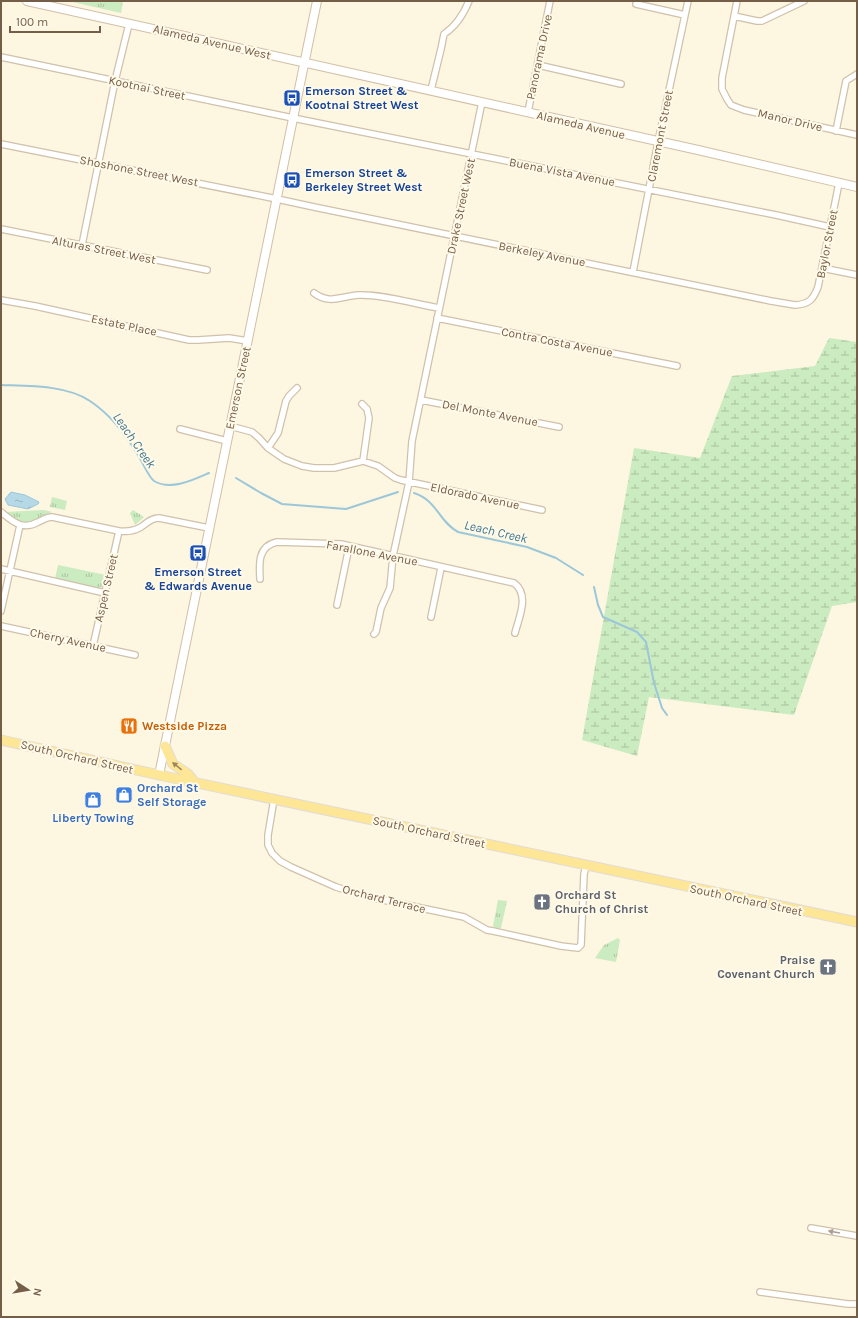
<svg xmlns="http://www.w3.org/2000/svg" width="858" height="1318" font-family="Karla,sans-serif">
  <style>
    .grass { fill: url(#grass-tufts) }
    .wetland { fill: url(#wetland-marsh) }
    .water { fill: url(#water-ripples); stroke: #9bc7d9 }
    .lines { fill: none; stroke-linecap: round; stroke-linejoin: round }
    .stream { stroke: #9bc7d9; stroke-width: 2 }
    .street-casing { stroke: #d0c1ab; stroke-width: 8 }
    .secondary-casing { stroke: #d2bfa5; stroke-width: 10 }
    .primary-casing { stroke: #e1dcd7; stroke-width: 11 }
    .street { stroke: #fff; stroke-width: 5.5 }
    .secondary { stroke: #fff; stroke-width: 8 }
    .primary { stroke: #fee697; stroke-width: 9 }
    .oneway { fill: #9e875f }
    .oneway2 { fill: #ac9e91 }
    .labels { text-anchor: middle; stroke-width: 4; stroke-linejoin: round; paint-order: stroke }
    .street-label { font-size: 12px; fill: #755e47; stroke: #fff9e8 }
    .transit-label { font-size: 12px; font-weight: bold; fill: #164399; stroke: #fff9e8; text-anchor: start }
    .food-label { font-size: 12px; font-weight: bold; fill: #c56008; stroke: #fff9e8; text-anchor: start }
    .shop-label { font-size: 12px; font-weight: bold; fill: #366cbe; stroke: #fff9e8; text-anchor: start }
    .worship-label { font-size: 12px; font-weight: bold; fill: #5b616d; stroke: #fff9e8; text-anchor: start }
    .water-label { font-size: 13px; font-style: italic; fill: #427991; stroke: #fff9e8 }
  </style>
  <defs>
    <pattern id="grass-tufts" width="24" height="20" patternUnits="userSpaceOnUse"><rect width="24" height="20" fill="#cbebc0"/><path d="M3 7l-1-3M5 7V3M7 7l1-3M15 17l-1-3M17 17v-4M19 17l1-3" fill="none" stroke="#a9c29e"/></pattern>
    <pattern id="wetland-marsh" width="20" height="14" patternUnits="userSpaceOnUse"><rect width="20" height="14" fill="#cbebc0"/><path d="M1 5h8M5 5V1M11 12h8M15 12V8" fill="none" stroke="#a9c29e"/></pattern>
    <pattern id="water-ripples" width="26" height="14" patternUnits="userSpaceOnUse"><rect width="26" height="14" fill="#b5d9e7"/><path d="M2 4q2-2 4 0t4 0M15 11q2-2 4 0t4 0" fill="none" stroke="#98b3bd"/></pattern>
  </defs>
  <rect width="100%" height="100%" fill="#fdf6e1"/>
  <!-- grass -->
  <path class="grass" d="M68,1H123L121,13Z
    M52,497L67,501L65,510L50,507Z
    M44,510L52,512C34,522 22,531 5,512Z
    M133,510L144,517L135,525L130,513Z
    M58,565L106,575C105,581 105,586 99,588L55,579Z
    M498,900L507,901L501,928H496L493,926Z
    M618,938L620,940L616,962L595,958L604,945Z"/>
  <!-- wetland -->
  <path class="wetland" d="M829,338L857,342V602L832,606L794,715L649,697L637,756L582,740L634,448L700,458L732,376L815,366Z"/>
  <!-- water -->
  <path class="water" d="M11,492L25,495L39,502L38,504L28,509L8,505L5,499Z"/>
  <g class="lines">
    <!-- stream -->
    <path class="stream" d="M1,385C28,386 67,385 90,401C111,415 125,434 138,455C142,461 149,478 154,481C171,491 193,480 209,473
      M236,478L261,493L282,504L346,509L398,492
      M414,493C438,501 438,521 458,532L527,547L556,558L583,575
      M594,587L598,605L603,617L637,632L646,642L654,683L662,708L667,715"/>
    <!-- street casing -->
    <g class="street-casing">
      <path id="street" d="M737,1L722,78V89L727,99L731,105L744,110L857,135
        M636,4L685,15
        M734,16L757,21H762L804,1
        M1,57L293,118L776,215L830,227
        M538,65L621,84
        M431,90L441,49L444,34C455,27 464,13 469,1
        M528,112L550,1
        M836,131L846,81L857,74
        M1,144L277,199L314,207L771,301L795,305C809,304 813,300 818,287L839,183
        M1,229L207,270
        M82,245L115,81L129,24
        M822,268L857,275
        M633,272L658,142L688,1
        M314,293C330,305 341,296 359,295C382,294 415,304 439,308
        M1,300L35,306L189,340H198L229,338L248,341
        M437,318L677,366
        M421,400L559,427
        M362,404L367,409L369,418L363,461
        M230,426L252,432L259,438L268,448L284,459L302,466L314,468H334L363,461L378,466L395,478L401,480L542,510
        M180,429L227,441
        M268,448L278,433L286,401L289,396L297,388
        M1,512C12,521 22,531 38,522C43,520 47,517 52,517L119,531C127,532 134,531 141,527C147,523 151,518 159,518L209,528
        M1,569L105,593
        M260,579C259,563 258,546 277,542L341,544L514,583C530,595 519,617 515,633
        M337,605L349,547
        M1,611L20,525
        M431,617L441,568
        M1,626L135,655
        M374,634L376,632L381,608L390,588L393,556L409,482L412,441L482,102
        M93,646L119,531
        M274,799L268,835V845L272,853L280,861L291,867L336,887L369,897L464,917L487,930L493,931L561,946L578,948L581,945L584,874L586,866
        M811,1228L857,1236
        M760,1292L848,1304H857"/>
    </g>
    <!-- secondary casing -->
    <g class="secondary-casing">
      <path id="secondary" d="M27,1L698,150L857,187
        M159,775L317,1"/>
    </g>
    <!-- primary casing -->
    <g class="primary-casing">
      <path id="primary" d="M1,740L159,775L857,922
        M165,746L173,764L188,774L195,783"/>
    </g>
    <!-- street -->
    <use href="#street" class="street"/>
    <!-- secondary -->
    <use href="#secondary" class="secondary"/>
    <!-- primary -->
    <use href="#primary" class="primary"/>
  </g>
  <!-- one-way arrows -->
  <defs><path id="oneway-solid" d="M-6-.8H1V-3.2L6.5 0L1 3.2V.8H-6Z"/></defs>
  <use class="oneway" href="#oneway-solid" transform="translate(177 766) rotate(-141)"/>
  <use class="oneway2" href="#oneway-solid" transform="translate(834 1232) rotate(-170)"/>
  <!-- icons -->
  <defs>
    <g id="bus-square" transform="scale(0.9)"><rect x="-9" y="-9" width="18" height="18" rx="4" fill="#1a4fb4" stroke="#fff9e8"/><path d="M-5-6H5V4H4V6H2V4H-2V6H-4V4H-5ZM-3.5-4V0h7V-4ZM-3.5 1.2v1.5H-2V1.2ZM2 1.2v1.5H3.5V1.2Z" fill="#fff"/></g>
    <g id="restaurant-square" transform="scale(0.9)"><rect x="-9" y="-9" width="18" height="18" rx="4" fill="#e8710a" stroke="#fff9e8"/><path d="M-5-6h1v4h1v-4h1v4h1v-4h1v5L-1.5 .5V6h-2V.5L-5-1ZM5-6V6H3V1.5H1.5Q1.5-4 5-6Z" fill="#fff"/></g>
    <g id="shop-square" transform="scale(0.9)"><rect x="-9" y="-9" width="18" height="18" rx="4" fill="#3f7fe0" stroke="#fff9e8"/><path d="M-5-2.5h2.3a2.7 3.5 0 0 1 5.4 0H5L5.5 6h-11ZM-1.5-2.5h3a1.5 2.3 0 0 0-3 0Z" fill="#fff"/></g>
    <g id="church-square" transform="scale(0.9)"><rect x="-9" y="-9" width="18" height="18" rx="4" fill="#6b7280" stroke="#fff9e8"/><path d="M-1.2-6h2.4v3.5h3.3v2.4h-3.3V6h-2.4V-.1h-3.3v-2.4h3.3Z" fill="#fff"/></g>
  </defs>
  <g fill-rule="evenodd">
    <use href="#bus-square" x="292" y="98"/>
    <use href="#bus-square" x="292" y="180"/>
    <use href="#bus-square" x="198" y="553"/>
    <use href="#restaurant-square" x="129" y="726"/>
    <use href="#shop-square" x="124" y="795"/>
    <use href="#shop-square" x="93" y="800"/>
    <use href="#church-square" x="542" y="902"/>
    <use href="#church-square" x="828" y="967"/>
  </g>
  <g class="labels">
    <!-- street labels -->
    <g class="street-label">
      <text transform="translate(212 42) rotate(13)" y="4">Alameda Avenue West</text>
      <text transform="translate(539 57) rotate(-78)" y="4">Panorama Drive</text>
      <text transform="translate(147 88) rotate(12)" y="4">Kootnai Street</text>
      <text transform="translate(790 120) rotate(13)" y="4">Manor Drive</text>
      <text transform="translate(581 125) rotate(13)" y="4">Alameda Avenue</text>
      <text transform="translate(660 136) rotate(-79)" y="4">Claremont Street</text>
      <text transform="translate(139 171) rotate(11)" y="4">Shoshone Street West</text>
      <text transform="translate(562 172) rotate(11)" y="4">Buena Vista Avenue</text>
      <text transform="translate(461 206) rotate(-78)" y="4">Drake Street West</text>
      <text transform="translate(827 244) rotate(-79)" y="4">Baylor Street</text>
      <text transform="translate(104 250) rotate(11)" y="4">Alturas Street West</text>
      <text transform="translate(542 254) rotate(11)" y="4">Berkeley Avenue</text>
      <text transform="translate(124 325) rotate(12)" y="4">Estate Place</text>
      <text transform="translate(557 342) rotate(11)" y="4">Contra Costa Avenue</text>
      <text transform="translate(238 388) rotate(-78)" y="4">Emerson Street</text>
      <text transform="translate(490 413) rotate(11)" y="4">Del Monte Avenue</text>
      <text transform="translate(475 496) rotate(12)" y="4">Eldorado Avenue</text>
      <text transform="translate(372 553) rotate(11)" y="4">Farallone Avenue</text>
      <text transform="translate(106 588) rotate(-77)" y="4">Aspen Street</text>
      <text transform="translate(68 640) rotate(12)" y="4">Cherry Avenue</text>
      <text transform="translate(77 757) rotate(13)" y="4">South Orchard Street</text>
      <text transform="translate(429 832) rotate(12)" y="4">South Orchard Street</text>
      <text transform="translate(384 899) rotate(14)" y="4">Orchard Terrace</text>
      <text transform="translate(746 900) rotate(12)" y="4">South Orchard Street</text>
    </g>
    <!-- transit labels -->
    <g class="transit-label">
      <text x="305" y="95">Emerson Street &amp;<tspan x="305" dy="14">Kootnai Street West</tspan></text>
      <text x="305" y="177">Emerson Street &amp;<tspan x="305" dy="14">Berkeley Street West</tspan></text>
      <text x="198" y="576" text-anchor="middle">Emerson Street<tspan x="198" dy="14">&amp; Edwards Avenue</tspan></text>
    </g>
    <!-- food labels -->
    <g class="food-label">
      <text x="142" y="730">Westside Pizza</text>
    </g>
    <!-- shop labels -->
    <g class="shop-label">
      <text x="137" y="792">Orchard St<tspan x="137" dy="14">Self Storage</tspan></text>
      <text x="93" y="822" text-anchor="middle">Liberty Towing</text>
    </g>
    <!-- worship labels -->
    <g class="worship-label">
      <text x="555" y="899">Orchard St<tspan x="555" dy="14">Church of Christ</tspan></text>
      <text x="815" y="964" text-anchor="end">Praise<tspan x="815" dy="14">Covenant Church</tspan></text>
    </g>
    <!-- water labels -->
    <g class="water-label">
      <text transform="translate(135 440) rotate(55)" y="5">Leach Creek</text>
      <text transform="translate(496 531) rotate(13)" y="5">Leach Creek</text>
    </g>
  </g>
  <!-- border -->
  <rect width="858" height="1318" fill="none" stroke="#755e47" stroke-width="4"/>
  <!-- north arrow -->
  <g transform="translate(28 1290) rotate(102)" stroke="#fff9e8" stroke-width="3" paint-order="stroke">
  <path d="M0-3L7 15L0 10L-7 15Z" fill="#755e47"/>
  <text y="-6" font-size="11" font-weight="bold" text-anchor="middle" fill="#755e47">N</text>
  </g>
  <!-- scale -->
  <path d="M10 26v6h90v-6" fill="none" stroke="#755e47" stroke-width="2"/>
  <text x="16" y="26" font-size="12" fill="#755e47" stroke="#fff9e8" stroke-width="3" paint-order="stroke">100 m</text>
</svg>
